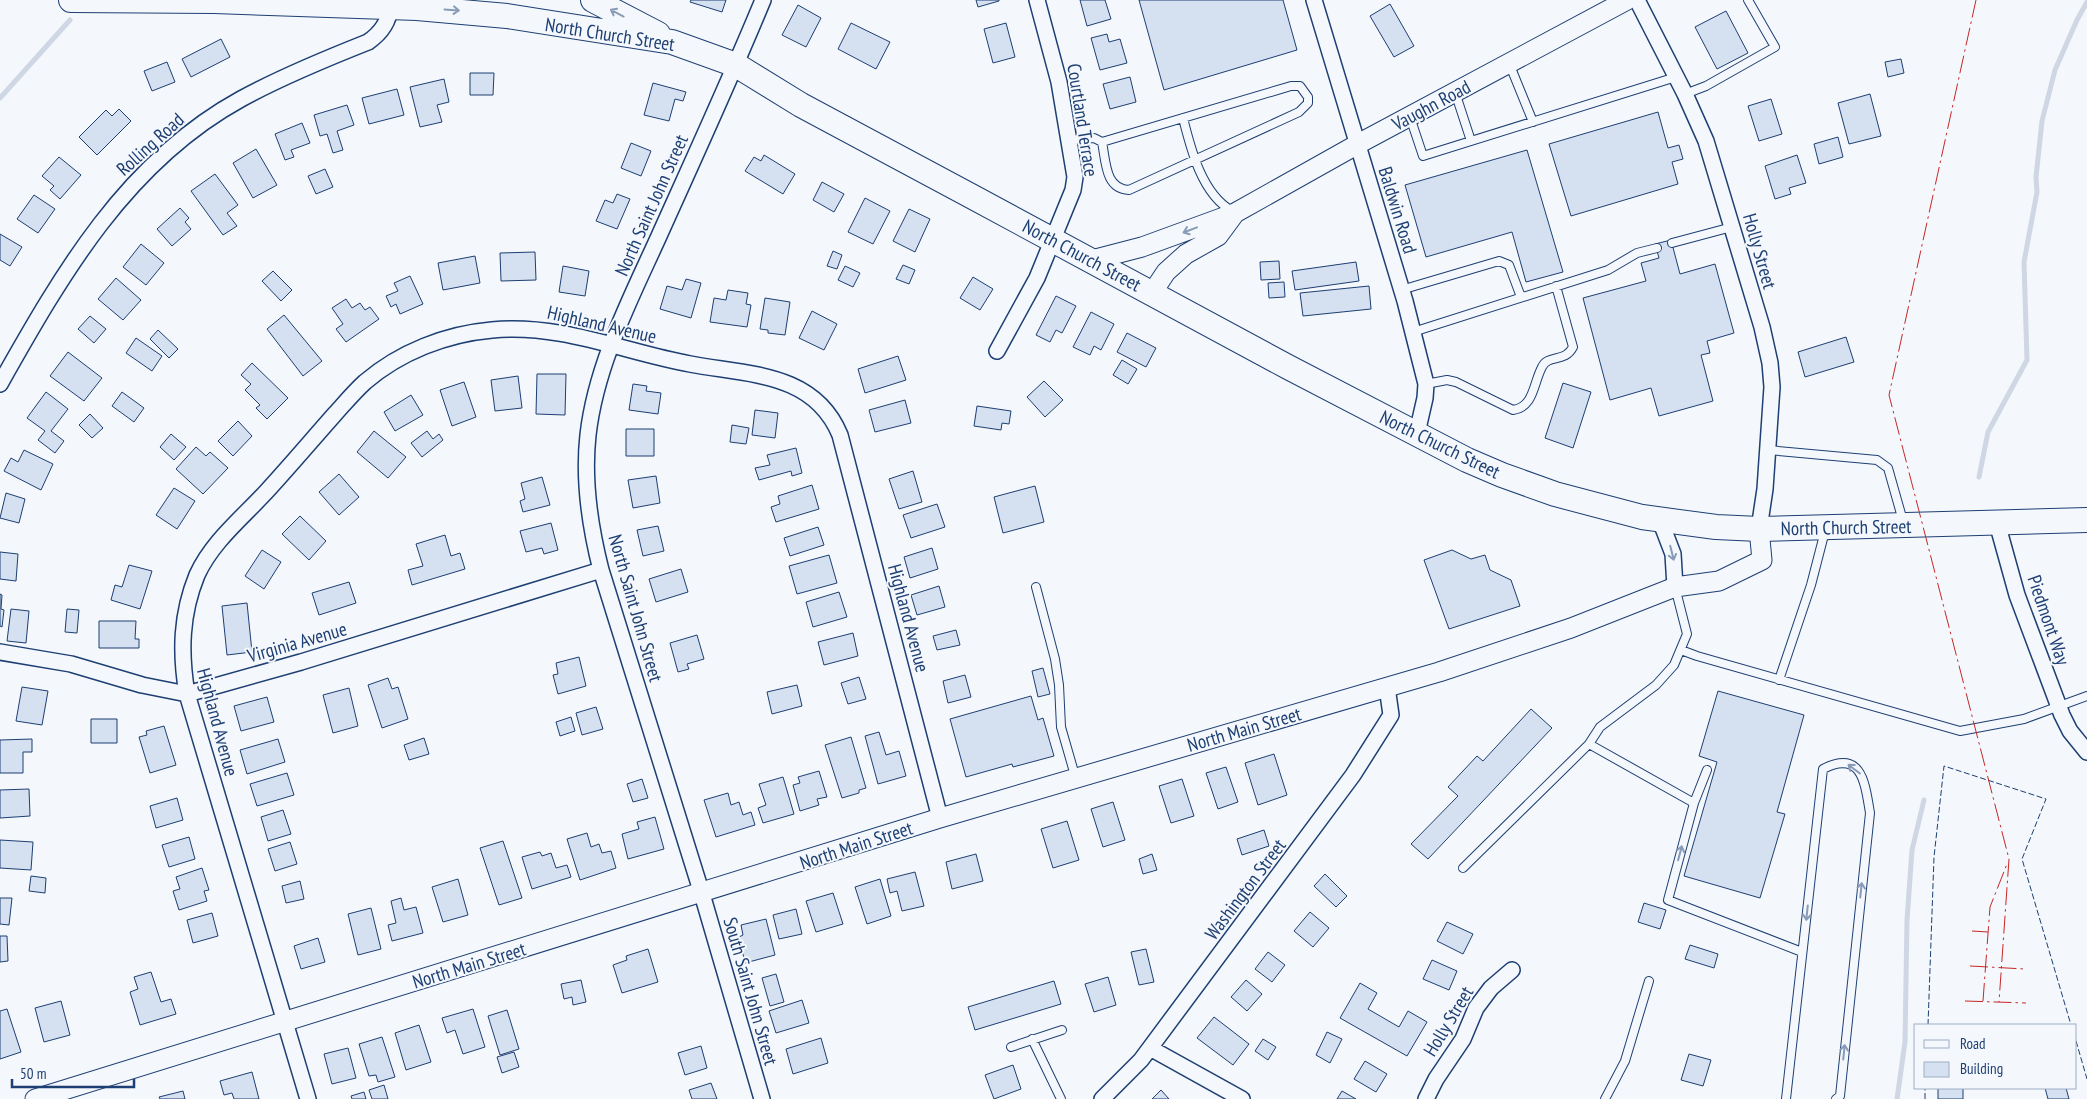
<svg xmlns="http://www.w3.org/2000/svg" width="2087" height="1099" font-family="'PT Sans Narrow',sans-serif">
  <style>
    .lines { fill: none; stroke-linecap: round; stroke-linejoin: round }
    .stream { stroke: #cfd7e4; stroke-width: 5 }
    .building { fill: #d5e0f0; stroke: #1d3f73 }
    .service-casing { stroke: #1d3f73; stroke-width: 10 }
    .minor-casing { stroke: #1d3f73; stroke-width: 18 }
    .tertiary-casing { stroke: #1d3f73; stroke-width: 21 }
    .primary-casing { stroke: #1d3f73; stroke-width: 26 }
    .service { stroke: #f4f7fb; stroke-width: 8 }
    .minor { stroke: #f4f7fb; stroke-width: 15 }
    .tertiary { stroke: #f4f7fb; stroke-width: 19 }
    .primary { stroke: #f4f7fb; stroke-width: 24 }
    .fence { stroke: #1d3f73; stroke-width: 1; stroke-dasharray: 6 2.5; stroke-linecap: butt }
    .power { stroke: #c62828; stroke-width: 1; stroke-dasharray: 18 4 2.5 4; stroke-linecap: butt }
    .oneway { stroke: #889bb7 }
    .labels { text-anchor: middle; stroke-width: 4; stroke-linejoin: round; paint-order: stroke }
    .street-label { font-size: 19px; fill: #1d3f73; stroke: #f4f7fb }
  </style>
  <rect width="100%" height="100%" fill="#f4f7fb"/>
  <g class="lines">
    <!-- stream -->
    <path class="stream" d="M0,98L70,20
      M1979,477L1988,432L2027,360L2024,262L2037,192L2036,177L2042,121L2055,70L2077,20L2087,2
      M1897,1099L1905,1042L1907,920L1912,850L1924,800"/>
  </g>
  <!-- building -->
  <path class="building" d="M691,0H726L722,12L690,2Z
    M976,0H999V1L978,7Z
    M1080,0H1105L1111,19L1087,26Z
    M1139,0H1283L1297,50L1164,90Z
    M1390,4L1414,46L1394,57L1370,16Z
    M798,5L821,18L806,47L782,35Z
    M1726,11L1748,53L1717,69L1695,27Z
    M851,23L890,42L876,69L838,49Z
    M1006,23L1015,57L993,63L984,29Z
    M1107,34L1109,42L1120,39L1127,63L1100,70L1091,38Z
    M221,39L230,57L191,77L182,59Z
    M1901,59L1904,73L1888,77L1885,62Z
    M167,62L175,82L152,91L144,71Z
    M470,73H494L493,95H470Z
    M1130,77L1136,102L1110,109L1103,84Z
    M444,79L449,102L437,105L442,122L420,127L410,87Z
    M653,83L686,92L683,101L675,99L669,121L644,115Z
    M397,89L404,115L369,124L362,98Z
    M1870,94L1881,136L1849,144L1838,103Z
    M1771,99L1782,134L1759,141L1748,106Z
    M347,105L354,125L337,131L343,150L333,153L327,134L320,136L314,115Z
    M119,109L131,121L97,155L79,137L106,110L112,116Z
    M1658,112L1668,148L1679,145L1683,159L1672,162L1678,184L1571,216L1549,144Z
    M302,123L310,143L291,150L294,157L285,160L275,134Z
    M1838,137L1843,157L1819,164L1814,144Z
    M631,143L651,151L641,176L621,168Z
    M256,149L277,185L253,198L233,163Z
    M1527,150L1563,272L1526,282L1512,232L1426,257L1405,185Z
    M764,155L795,174L783,194L745,171L754,157L761,161Z
    M1797,155L1806,183L1789,188L1791,194L1775,199L1765,166Z
    M59,157L81,175L60,199L50,190L54,186L42,176Z
    M325,169L333,187L316,194L308,176Z
    M215,174L238,205L227,213L237,226L223,235L191,191Z
    M822,182L844,194L834,212L813,200Z
    M617,194L630,199L617,229L596,221L605,200L613,203Z
    M34,195L55,209L38,233L17,219Z
    M865,198L890,211L873,244L848,232Z
    M180,208L189,218L185,222L191,229L172,246L157,229Z
    M909,209L930,219L915,252L893,241Z
    M0,234L22,247L10,266L0,260Z
    M1671,240L1680,274L1715,264L1734,333L1707,341L1710,353L1701,355L1713,401L1659,416L1651,388L1610,400L1583,298L1646,281L1641,263L1659,258L1655,244Z
    M141,244L164,263L146,285L123,267Z
    M833,251L842,255L837,269L827,266Z
    M535,252L536,280L501,281L500,253Z
    M475,256L480,283L443,290L438,263Z
    M1279,261L1280,279L1261,280L1260,262Z
    M1356,262L1359,281L1295,290L1292,271Z
    M903,265L915,270L909,284L896,279Z
    M563,266L589,271L585,296L559,292Z
    M845,266L860,273L853,287L838,280Z
    M273,271L292,290L281,301L262,281Z
    M410,276L423,304L400,314L396,304L391,307L386,296L398,291L394,283Z
    M973,277L993,289L980,310L960,298Z
    M116,278L141,300L123,320L98,299Z
    M686,279L701,283L691,318L660,309L667,286L682,290Z
    M1284,282L1285,297L1269,298L1268,283Z
    M1369,286L1371,309L1303,316L1300,293Z
    M728,290L748,293L746,304L751,305L747,327L710,322L714,298L726,300Z
    M1056,296L1076,306L1062,333L1056,330L1050,342L1036,335Z
    M765,298L790,302L785,335L768,333V330L760,329Z
    M346,299L352,308L360,303L365,310L370,307L379,319L346,342L336,329L343,324L332,308Z
    M812,311L837,324L824,350L799,338Z
    M1091,312L1114,324L1101,350L1094,346L1090,355L1073,347Z
    M284,315L322,361L303,376L267,329Z
    M90,316L106,329L94,343L78,329Z
    M158,330L178,349L169,358L150,339Z
    M1127,333L1156,348L1146,367L1117,352Z
    M1846,337L1854,362L1805,377L1798,352Z
    M136,338L162,356L152,371L126,353Z
    M68,352L102,378L84,401L50,376Z
    M898,356L906,380L865,393L858,369Z
    M1122,360L1137,369L1128,384L1113,375Z
    M252,363L288,398L267,419L256,408L260,405L245,390L251,384L241,375Z
    M537,374H566L565,415L536,414Z
    M518,376L522,408L495,411L491,380Z
    M1044,381L1063,400L1045,417L1027,397Z
    M464,382L476,417L452,426L440,390Z
    M1563,383L1591,392L1573,448L1545,438Z
    M633,384L647,386L646,391L661,393L658,414L629,410Z
    M46,392L68,409L51,431L64,441L55,453L38,440L45,431L27,418Z
    M122,392L144,408L134,422L112,406Z
    M411,395L423,415L395,431L384,412Z
    M905,400L911,423L875,432L869,410Z
    M977,406L1011,411L1009,424L1002,423L1001,430L974,426Z
    M755,410L778,413L775,438L752,435Z
    M90,414L103,428L92,438L79,425Z
    M238,421L252,436L233,456L218,441Z
    M732,425L749,428L746,444L730,442Z
    M626,429H654V456H626Z
    M374,431L406,457L388,478L357,452Z
    M427,431L433,439L439,434L443,440L422,457L411,443Z
    M171,434L186,447L174,460L160,447Z
    M196,447L206,456L210,452L228,468L203,494L176,469Z
    M796,448L802,473L792,476L791,471L759,480L755,468L770,465L767,455Z
    M24,450L53,464L41,490L4,471L11,458L18,462Z
    M913,471L922,502L899,509L889,479Z
    M339,474L359,497L339,515L319,492Z
    M656,476L660,503L633,508L628,480Z
    M542,477L550,505L523,512L520,501L525,499L521,483Z
    M812,485L819,509L776,522L771,507L780,504L778,496Z
    M1035,486L1044,522L1003,533L994,497Z
    M174,488L195,501L177,529L156,515Z
    M6,493L25,499L19,523L0,518Z
    M937,504L945,527L911,538L903,515Z
    M300,516L326,541L309,560L282,534Z
    M551,523L558,550L544,554L542,548L526,552L520,531Z
    M658,526L664,551L643,556L637,530Z
    M818,527L824,545L790,556L784,538Z
    M445,535L451,556L460,553L465,569L412,585L408,570L423,566L416,544Z
    M932,548L938,569L910,578L904,557Z
    M262,550L281,562L264,589L245,576Z
    M1452,550L1471,559L1485,555L1490,570L1511,580L1520,606L1449,629L1424,560Z
    M0,552L18,554L16,581L0,579Z
    M829,555L837,583L797,594L789,566Z
    M129,565L152,571L140,609L111,600L115,585L122,587Z
    M681,569L688,592L656,602L649,579Z
    M349,582L356,603L319,615L312,593Z
    M939,586L945,607L917,615L911,595Z
    M839,592L847,617L813,627L806,602Z
    M0,594L2,595L1,609L4,610L2,627L0,626Z
    M247,603L252,652L227,655L222,606Z
    M11,609L29,611L26,643L7,641Z
    M67,609L79,610L77,633L65,632Z
    M99,621H136L135,639H139V648H99Z
    M956,630L960,645L937,650L933,636Z
    M853,633L858,656L824,665L818,642Z
    M697,635L704,659L687,664L689,669L678,672L670,643Z
    M579,657L586,686L558,694L553,675L558,674L556,663Z
    M1043,668L1050,694L1038,697L1032,671Z
    M965,675L971,697L948,703L943,681Z
    M859,677L866,699L848,704L841,683Z
    M388,678L392,689L398,687L408,719L382,728L368,685Z
    M797,685L802,706L772,714L767,692Z
    M22,687L48,691L42,725L16,721Z
    M349,688L358,726L333,733L323,695Z
    M1718,691L1804,715L1777,812L1785,814L1760,898L1684,876L1717,762L1699,756Z
    M1031,696L1038,720L1043,718L1054,756L1013,767L1012,764L966,777L950,719Z
    M267,697L274,722L241,731L234,706Z
    M596,707L603,729L582,735L576,713Z
    M1531,709L1552,728L1428,859L1411,844L1458,796L1448,787L1477,756L1483,761Z
    M571,717L575,731L560,736L556,722Z
    M91,719H117V743H91Z
    M164,726L176,765L150,773L139,737L147,735L146,731Z
    M879,732L886,755L899,751L906,776L878,784L865,736Z
    M851,737L866,788L859,790V793L842,798L825,745Z
    M424,738L429,754L409,760L404,745Z
    M32,739V752H23V773H0V740Z
    M278,739L285,762L247,774L240,750Z
    M1274,754L1287,795L1258,805L1245,763Z
    M1226,767L1238,802L1218,809L1206,773Z
    M819,771L827,797L817,799L819,805L800,811L793,785L800,783L798,777Z
    M287,773L294,795L257,806L250,784Z
    M783,777L794,814L763,823L758,808L766,805L759,784Z
    M642,779L648,798L633,802L627,784Z
    M1182,779L1194,816L1171,823L1159,786Z
    M29,789L30,816L0,818V790Z
    M728,793L731,805L739,802L743,815L751,812L755,825L716,837L704,800Z
    M177,798L183,820L156,828L150,806Z
    M1113,802L1125,840L1103,847L1091,809Z
    M283,810L291,834L268,841L261,817Z
    M655,817L664,849L628,859L622,834L639,829L637,822Z
    M1067,821L1079,860L1053,868L1041,829Z
    M1264,830L1269,846L1242,855L1237,839Z
    M587,833L591,847L599,844L602,853L611,851L616,868L580,880L567,839Z
    M189,837L195,859L169,867L162,845Z
    M0,840L33,842L31,870L0,868Z
    M503,841L522,898L499,905L480,848Z
    M290,842L297,864L275,871L268,849Z
    M540,852L542,856L551,853L556,868L567,865L571,877L532,889L522,857Z
    M976,854L983,881L952,889L946,862Z
    M1152,854L1157,870L1143,874L1139,859Z
    M202,868L209,890L204,891L207,901L179,910L173,891L180,889L176,877Z
    M915,872L924,906L902,911L897,891L890,893L887,879Z
    M1325,874L1347,896L1336,907L1314,886Z
    M31,876L46,878L45,893L29,891Z
    M458,879L468,915L443,922L432,887Z
    M880,879L891,916L867,924L855,887Z
    M300,881L304,899L286,903L282,886Z
    M833,893L843,924L816,932L806,901Z
    M0,898H12L9,925L0,924Z
    M401,898L404,910L416,907L423,933L392,941L388,925L396,923L391,901Z
    M1644,903L1666,910L1660,929L1638,922Z
    M371,908L381,949L358,955L348,914Z
    M796,909L802,934L779,939L773,915Z
    M1310,912L1329,928L1313,947L1294,931Z
    M212,913L218,936L193,943L187,920Z
    M766,919L775,955L745,963L739,937L743,935L741,925Z
    M1447,922L1473,934L1463,954L1437,941Z
    M0,936H7L8,961L0,962Z
    M318,938L325,962L301,969L294,946Z
    M1690,945L1718,954L1714,968L1685,959Z
    M648,949L658,982L622,993L613,965L627,960L626,956Z
    M1146,949L1154,982L1139,985L1131,952Z
    M1268,952L1285,965L1272,982L1255,969Z
    M1432,960L1457,971L1449,990L1423,979Z
    M151,972L161,1002L171,999L176,1014L140,1025L130,992L138,989L134,977Z
    M776,974L784,1002L770,1006L762,978Z
    M1108,977L1116,1005L1094,1012L1085,984Z
    M581,980L586,1002L573,1005L572,997L564,999L561,984Z
    M1246,980L1262,994L1247,1011L1231,997Z
    M1054,981L1061,1004L975,1030L968,1007Z
    M1360,983L1377,993L1368,1009L1399,1027L1408,1011L1427,1022L1407,1056L1340,1018Z
    M802,1000L809,1023L776,1033L769,1011Z
    M61,1001L70,1035L44,1042L35,1008Z
    M7,1009L21,1052L0,1059V1011Z
    M473,1009L485,1047L463,1054L455,1030L447,1033L442,1018Z
    M507,1010L519,1049L500,1055L488,1016Z
    M1214,1017L1249,1044L1233,1065L1197,1038Z
    M419,1025L431,1062L406,1070L395,1033Z
    M1327,1032L1342,1039L1330,1063L1316,1055Z
    M382,1037L395,1077L378,1082L376,1075L369,1076L359,1044Z
    M821,1038L828,1063L793,1074L786,1049Z
    M1263,1039L1276,1047L1268,1060L1255,1051Z
    M701,1046L707,1068L685,1075L678,1053Z
    M348,1048L356,1078L332,1084L324,1054Z
    M514,1052L519,1067L502,1073L497,1057Z
    M1689,1054L1711,1060L1703,1086L1681,1080Z
    M1365,1061L1387,1074L1376,1092L1354,1079Z
    M1013,1065L1021,1089L994,1099L985,1075Z
    M252,1072L259,1099H234L232,1093L224,1095L220,1081Z
    M711,1083L717,1099H692L689,1090Z
    M384,1085L388,1099H372L369,1090Z
    M1938,1088H1963V1099H1938Z
    M2045,1088H2066L2069,1099H2048Z
    M1161,1090L1169,1099H1152Z
    M183,1091L185,1099H160L159,1097Z
    M1342,1091L1356,1099H1337Z
    M364,1092L366,1099H352L351,1096Z"/>
  <g class="lines">
    <!-- service casing -->
    <g class="service-casing">
      <path id="service" d="M1509,63L1533,122
        M1455,92L1471,141
        M1685,94L1706,86L1775,47L1748,0
        M1410,117L1423,156L1676,77
        M1183,118C1191,150 1202,194 1232,211
        M1068,140L1094,138L1102,142L1291,86H1300L1308,97V103L1299,112L1129,190C1105,189 1106,162 1102,142
        M1672,243L1732,227
        M1401,290L1499,261L1509,265L1521,297
        M1413,332L1608,270L1637,253L1657,248
        M1426,384L1447,380L1456,382L1513,410C1534,407 1533,384 1542,367C1548,354 1565,363 1573,347L1556,286
        M1768,450L1877,460L1888,468L1903,521
        M1036,587L1055,659L1059,685L1061,727L1076,779
        M1675,587L1687,634L1674,665L1656,685L1600,727L1589,744L1694,803
        M1681,650L1697,656L1960,731L2024,719L2087,696
        M1779,680L1811,585L1825,531
        M1707,770L1694,803L1668,900L1802,952
        M1463,868L1589,744
        M1032,1039L1061,1099
        M1011,1047L1062,1030
        M1605,1099L1625,1061L1649,981
        M1786,1099L1823,769C1862,749 1865,783 1870,813L1840,1096L1836,1099"/>
    </g>
    <!-- minor casing -->
    <g class="minor-casing">
      <path id="minor" d="M1314,0L1405,301L1426,384L1425,398L1417,433
        M1637,0L1685,94L1706,141L1762,327L1770,363L1772,387L1765,489L1759,529
        M997,351L1037,278L1073,190L1075,177L1059,82L1037,0
        M0,384C62,274 126,162 241,99C281,77 325,59 368,42C381,33 389,22 390,7
        M1660,520L1673,554L1675,587
        M1997,523L2017,595L2062,715L2070,731L2087,752
        M0,652L71,664L142,685L187,694L301,662L601,570
        M1150,1048L1242,1099
        M308,1099L187,694C180,652 181,614 197,575C212,542 242,518 266,492C289,467 311,441 334,415C344,404 354,392 365,382C400,352 446,334 492,330C560,323 625,352 690,364C748,375 814,372 840,435L940,818
        M762,1099L702,894L601,570C590,527 583,480 588,435C596,365 630,300 659,236C694,158 730,80 763,0
        M1102,1099L1141,1060L1353,775L1391,715L1387,687
        M1426,1099L1436,1079L1463,1039L1476,1008L1491,988L1512,970"/>
    </g>
    <!-- tertiary casing -->
    <g class="tertiary-casing">
      <path id="tertiary" d="M1092,260L1142,247L1235,213L1358,144L1627,0
        M1152,293L1166,272L1186,254L1218,236L1235,213
        M35,1099L940,818L1439,672L1571,628L1675,587L1719,581L1762,560L1759,529"/>
    </g>
    <!-- primary casing -->
    <g class="primary-casing">
      <path id="primary" d="M71,0L214,1L417,8L507,16L672,42L736,65L801,105L971,196L1288,367L1467,460L1502,475L1555,494L1642,517L1716,527L1759,529L2087,520
        M593,0L658,34"/>
    </g>
    <!-- service -->
    <use href="#service" class="service"/>
    <!-- minor -->
    <use href="#minor" class="minor"/>
    <!-- tertiary -->
    <use href="#tertiary" class="tertiary"/>
    <!-- primary -->
    <use href="#primary" class="primary"/>
    <!-- fence -->
    <path class="fence" d="M1928,1025L1934,857L1944,766L2046,799L2022,859L2071,1025
      M2076,1041L2087,1079
      M1925,1099V1088"/>
    <!-- power -->
    <path class="power" d="M1976,0L1889,395L2009,859L1999,1002
      M1972,931L1988,932
      M1970,966L2025,969
      M1965,1001L2026,1003
      M1983,1001L1990,907L2007,864"/>
  </g>
  <!-- one-way arrows -->
  <defs><path id="oneway-shaft" d="M-6 0H5M1.5-3L5.5 0L1.5 3" fill="none" stroke-width="1.6" stroke-linecap="round" stroke-linejoin="round" transform="scale(1.25)"/></defs>
  <g class="oneway">
    <use href="#oneway-shaft" transform="translate(452 10) rotate(4)"/>
    <use href="#oneway-shaft" transform="translate(617 13) rotate(-152)"/>
    <use href="#oneway-shaft" transform="translate(1190 230) rotate(159)"/>
    <use href="#oneway-shaft" transform="translate(1672 553) rotate(76)"/>
    <use href="#oneway-shaft" transform="translate(1854 769) rotate(-143)"/>
    <use href="#oneway-shaft" transform="translate(1680 853) rotate(-75)"/>
    <use href="#oneway-shaft" transform="translate(1861 890) rotate(-84)"/>
    <use href="#oneway-shaft" transform="translate(1807 913) rotate(96)"/>
    <use href="#oneway-shaft" transform="translate(1844 1052) rotate(-84)"/>
  </g>
  <g class="labels">
    <!-- street labels -->
    <g class="street-label">
      <text transform="translate(610 34) rotate(9)" y="7">North Church Street</text>
      <text transform="translate(1431 105) rotate(-28)" y="7">Vaughn Road</text>
      <text transform="translate(1083 120) rotate(81)" y="7">Courtland Terrace</text>
      <text transform="translate(150 144) rotate(-42)" y="7">Rolling Road</text>
      <text transform="translate(651 205) rotate(-66)" y="7">North Saint John Street</text>
      <text transform="translate(1398 210) rotate(73)" y="7">Baldwin Road</text>
      <text transform="translate(1760 251) rotate(74)" y="7">Holly Street</text>
      <text transform="translate(1082 255) rotate(28)" y="7">North Church Street</text>
      <text transform="translate(602 324) rotate(13)" y="7">Highland Avenue</text>
      <text transform="translate(1440 444) rotate(26)" y="7">North Church Street</text>
      <text transform="translate(1846 527) rotate(-1)" y="7">North Church Street</text>
      <text transform="translate(636 608) rotate(74)" y="7">North Saint John Street</text>
      <text transform="translate(909 618) rotate(75)" y="7">Highland Avenue</text>
      <text transform="translate(2049 620) rotate(71)" y="7">Piedmont Way</text>
      <text transform="translate(297 642) rotate(-16)" y="7">Virginia Avenue</text>
      <text transform="translate(218 722) rotate(75)" y="7">Highland Avenue</text>
      <text transform="translate(1244 729) rotate(-16)" y="7">North Main Street</text>
      <text transform="translate(856 845) rotate(-18)" y="7">North Main Street</text>
      <text transform="translate(1245 889) rotate(-53)" y="7">Washington Street</text>
      <text transform="translate(469 965) rotate(-17)" y="7">North Main Street</text>
      <text transform="translate(751 991) rotate(74)" y="7">South Saint John Street</text>
      <text transform="translate(1448 1021) rotate(-59)" y="7">Holly Street</text>
    </g>
  </g>
  <!-- legend -->
  <rect x="1914" y="1024" width="162" height="65" fill="#f4f7fb" stroke="#9eadc5"/>
  <rect x="1924" y="1040" width="25" height="8" fill="#f4f7fb" stroke="#9eadc5"/>
  <text x="1960" y="1049" font-size="15" fill="#1d3f73">Road</text>
  <rect x="1924" y="1062" width="25" height="15" fill="#d5e0f0" stroke="#9eadc5"/>
  <text x="1960" y="1074" font-size="15" fill="#1d3f73">Building</text>
  <!-- scale -->
  <path d="M12 1079v8h122v-8" fill="none" stroke="#1d3f73" stroke-width="2.5"/>
  <text x="20" y="1079" font-size="15" fill="#1d3f73" stroke="#f4f7fb" stroke-width="4" paint-order="stroke">50 m</text>
</svg>
